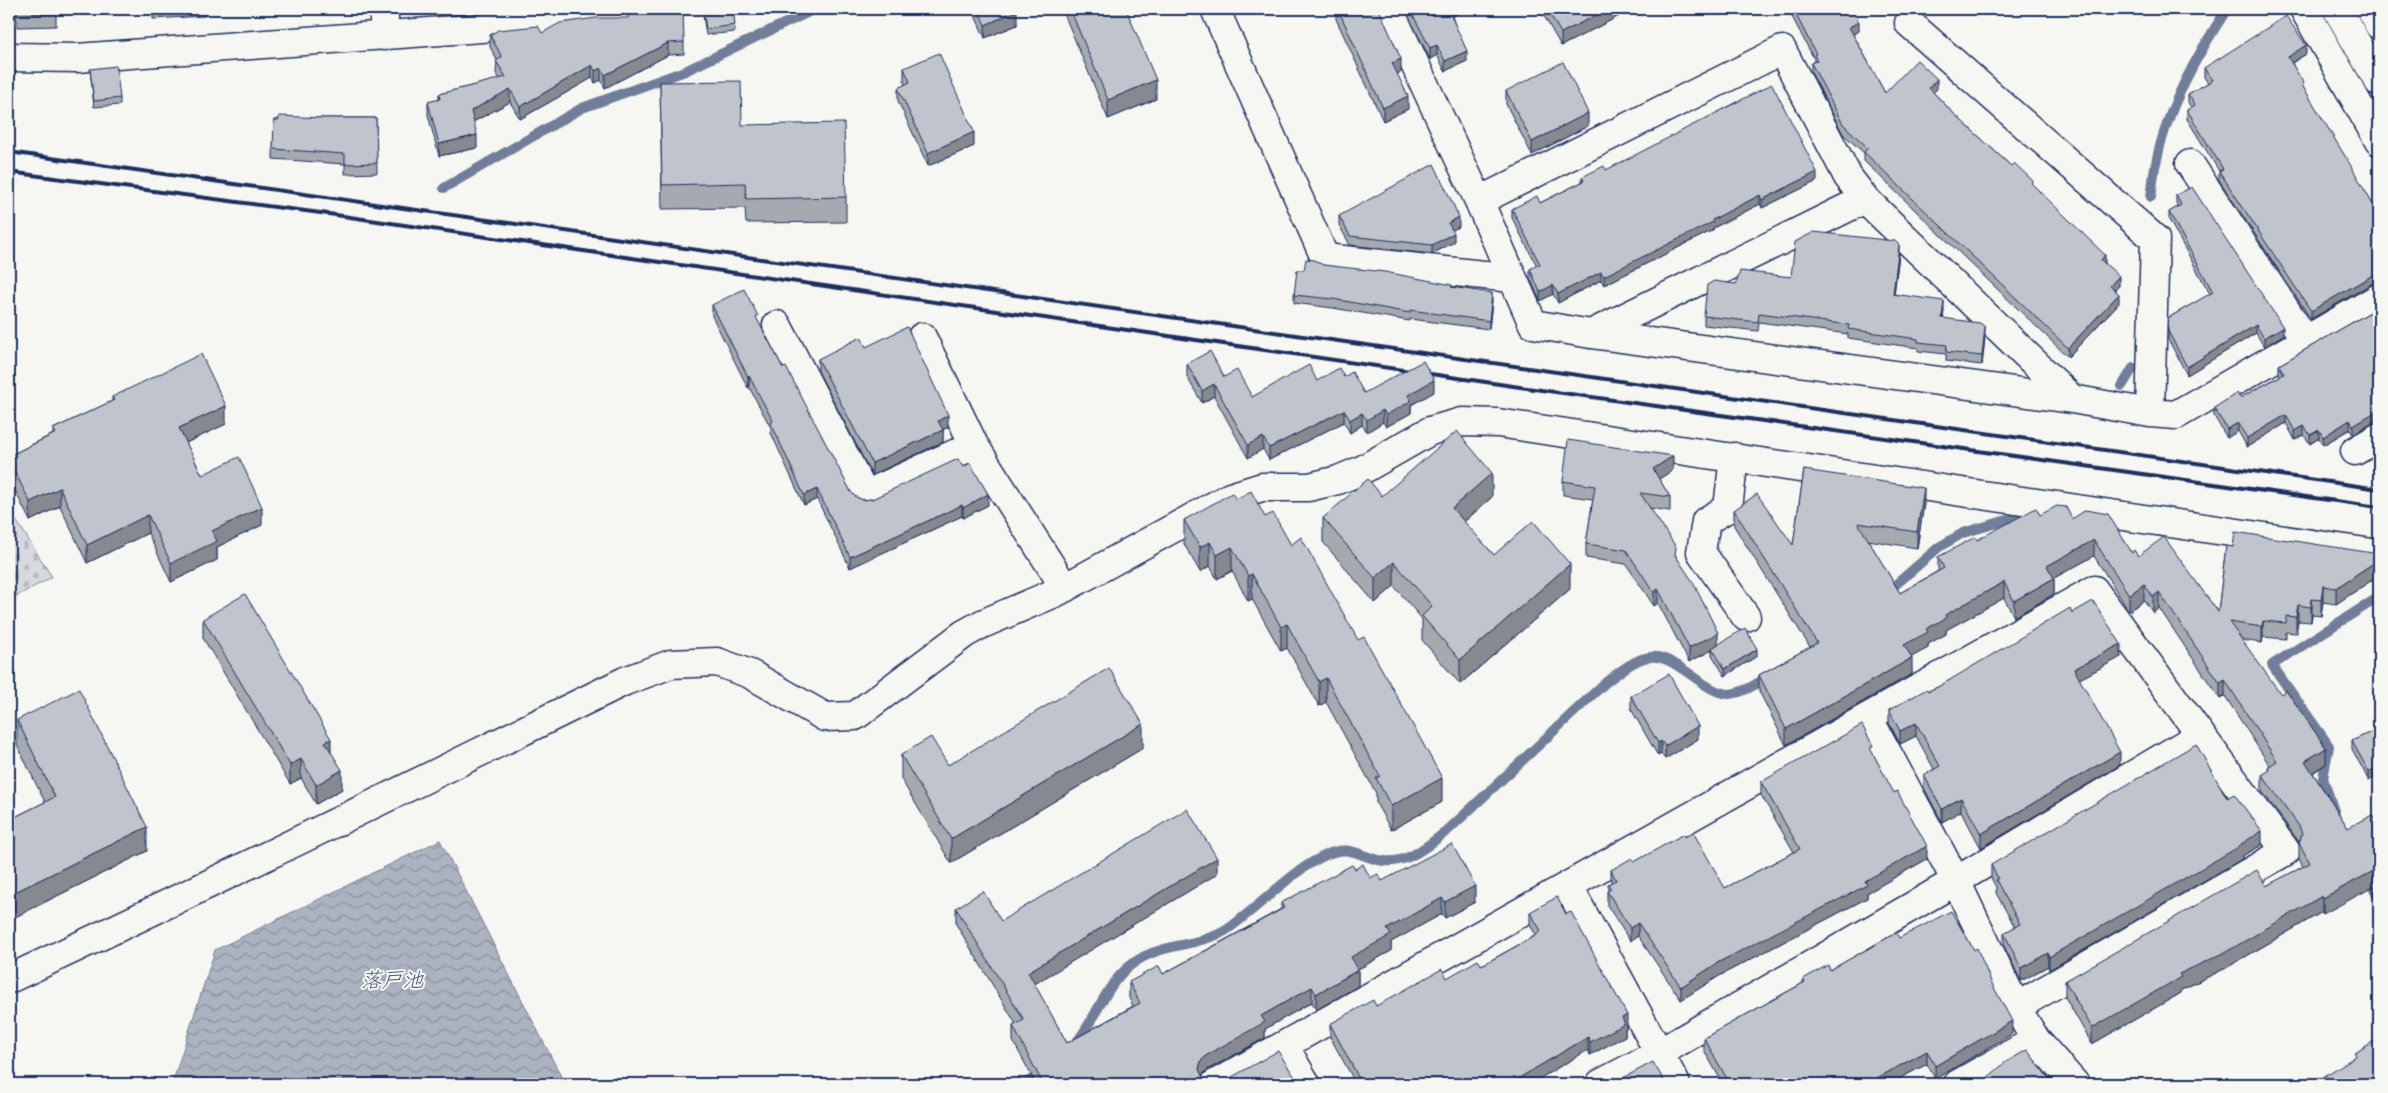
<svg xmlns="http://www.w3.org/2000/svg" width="2388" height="1093" font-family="Dekko,'Klee One',sans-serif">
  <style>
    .cemetery { fill: url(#cemetery-stones); stroke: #78849e }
    .water { fill: url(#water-waves); stroke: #717e99 }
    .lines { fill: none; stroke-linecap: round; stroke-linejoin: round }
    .stream { stroke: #717e99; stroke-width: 10 }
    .minor-casing { stroke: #1b2f5e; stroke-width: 31 }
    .highway-casing { stroke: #1b2f5e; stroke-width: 31 }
    .minor { stroke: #f6f6f2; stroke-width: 28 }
    .highway { stroke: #f6f6f2; stroke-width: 28 }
    .rail { stroke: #1b2f5e; stroke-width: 4 }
    .wall { fill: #a5a9b0; stroke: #1b2f5e }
    .shaded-wall { fill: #868990; stroke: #1b2f5e }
    .building { fill: #c0c4cd; stroke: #1b2f5e }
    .labels { text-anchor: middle; stroke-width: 4; stroke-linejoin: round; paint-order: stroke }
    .water-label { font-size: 21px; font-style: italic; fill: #46567b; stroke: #f6f6f2 }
  </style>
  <defs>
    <pattern id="cemetery-stones" width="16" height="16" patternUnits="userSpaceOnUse" patternTransform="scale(1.25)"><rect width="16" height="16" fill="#d6d9dd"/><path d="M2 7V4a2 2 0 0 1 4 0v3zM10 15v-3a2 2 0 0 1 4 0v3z" fill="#b7bbc0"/></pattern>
    <pattern id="water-waves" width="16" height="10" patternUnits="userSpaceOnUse" patternTransform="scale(1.25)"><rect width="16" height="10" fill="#abb2c0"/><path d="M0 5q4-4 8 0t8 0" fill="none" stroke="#8a919f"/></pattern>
  </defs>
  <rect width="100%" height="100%" fill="#f6f6f2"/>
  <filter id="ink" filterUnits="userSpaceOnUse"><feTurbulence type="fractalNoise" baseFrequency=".02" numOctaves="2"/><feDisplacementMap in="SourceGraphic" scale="10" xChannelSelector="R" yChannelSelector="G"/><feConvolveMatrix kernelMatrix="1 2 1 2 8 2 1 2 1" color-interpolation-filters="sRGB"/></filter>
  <g filter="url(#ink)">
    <!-- cemetery -->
    <path class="cemetery" d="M9,509L52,577L9,600Z"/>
    <!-- water -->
    <path class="water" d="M440,840L565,1084H172L215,950Z"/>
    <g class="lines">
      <!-- stream -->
      <path class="stream" d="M444,188L582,108L685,71L815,9
        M2151,197C2153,186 2153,174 2156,163C2167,108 2197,55 2227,9
        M2122,386L2133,368
        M1886,593L1939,547L1963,533L2031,513
        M2335,814L2323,778L2329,746L2272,665L2379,597
        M2366,876L2379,897
        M1076,1043C1094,1021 1104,990 1125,970C1154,943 1185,949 1219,934C1229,930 1238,921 1247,914C1271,895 1297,868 1326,855C1350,843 1361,858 1384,861C1408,864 1430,844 1448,830L1605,683C1652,645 1658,651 1704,684C1710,688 1721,694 1729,694C1745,693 1757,683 1770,675
        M1023,1084L1044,1073"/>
      <!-- minor casing -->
      <g class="minor-casing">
        <path id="minor" d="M384,9V36
          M1215,9L1325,258L1512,278
          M1389,9L1479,201L1533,324L1591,334L2072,399L2150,413L2176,415L2379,298
          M2304,9L2379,141
          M2370,9L2379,25
          M1909,23L2155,239L2150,413
          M9,57L77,58L522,25L637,9
          M2190,164L2306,341
          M1479,201L1782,50L1848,177L1865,199L2072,399
          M777,325L865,495L974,445
          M1591,334L1865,199
          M922,337L974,445L1065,588
          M2355,451L2379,437
          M1734,457L1728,508L1706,521L1701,552L1746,617
          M1868,717L1956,881L2016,1007L2036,1040L2075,1084
          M1568,886L1676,1084
          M9,979C215,883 420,781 625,681L671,664L717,662L750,674L825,717L855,716L964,634L982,624L1057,592L1230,497L1262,487H1309L1338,480L1362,470L1430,431L1462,422L1498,423L2379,554
          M1285,1047L1306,1084
          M1215,1084L2094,590L2286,851L2016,1007
          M1600,1084L1659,1053L1956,881L2200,735
          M1958,1084L2036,1040"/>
      </g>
      <!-- highway casing -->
      <g class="highway-casing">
        <path id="highway" d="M2337,9L2379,82"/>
      </g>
      <!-- minor -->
      <use href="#minor" class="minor"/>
      <!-- highway -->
      <use href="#highway" class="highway"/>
      <!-- rail -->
      <path class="rail" d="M9,152L2379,489
        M9,172L336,215L1513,386L2379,507"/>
    </g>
    <!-- wall -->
    <path class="wall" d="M9,9H56V26L17,27L16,12H9Z
      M153,9H205V16L153,19Z
      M702,9H733L735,32L706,35Z
      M972,9H1016L1017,25L985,38Z
      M1062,9H1126L1156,99L1108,119Z
      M1336,9H1379L1401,72L1397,74L1408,109L1383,121L1336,19Z
      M1405,9H1457V14L1452,16L1467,61L1445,71L1437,55L1430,59Z
      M1540,9H1619V16L1561,46Z
      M1788,9H1858L1853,12L1859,31L1853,34L1885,93L1937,89L1933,92L1951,111L2011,166L2033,185L2105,263L2119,286L2115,290L2119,303L2068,357L1864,161V153L1843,134L1811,72V63L1814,61V59Z
      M542,33L684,42V54L668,55L605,88L601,80L595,83L592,78L520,119L510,102L473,122L477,148L439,156L428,115V102L439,100V94L500,79L496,73L497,60L490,47V35Z
      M2306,54L2292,63L2304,89L2379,215V283L2371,284L2311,319L2219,180V171L2187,119V110L2191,108L2188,102V94L2208,83L2204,77V68Z
      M904,68L974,146L928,166L898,101V88L905,85L904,82Z
      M90,69L120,98V105L94,107Z
      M660,82L742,125L846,197V222L746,223L745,208L662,209Z
      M1506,91L1588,126L1532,155L1506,104Z
      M322,118H376L377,173L345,174V164L273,159L274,120Z
      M1606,170L1817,181L1762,208L1760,204L1713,228V230L1604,285L1601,280L1558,303L1553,294L1540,301L1530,278V269L1537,266L1512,218V209L1540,203L1582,182V177Z
      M2176,195L2283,335L2264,347L2256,333L2187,375L2168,339V318L2210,294L2169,220V212L2178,207L2176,203Z
      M1339,216L1459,227L1452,230L1454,242L1432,254L1350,245L1339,225Z
      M1899,254L1894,294L1944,310L1943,318L1985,337L1982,365L1946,361V354L1918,351V348L1848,338V334L1759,322L1758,331L1704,325V316L1736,284L1791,277Z
      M1323,265L1452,287L1492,301L1489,329L1410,319V321L1333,308L1294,303V295L1304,270Z
      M712,305L758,322L783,368L851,492L856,497L863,500L872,499L963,467L988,505L963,518L962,516L850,568L817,499L804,505L771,433V428L749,387L748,388L712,316Z
      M2379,307V418L2353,434L2350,429L2323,445L2319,438L2310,444L2304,435L2295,440L2286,423L2247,447L2238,431L2227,438L2214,416V408L2240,398L2280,376L2279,374V365Z
      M866,347L948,427L943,430V442L872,475L818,371V359Z
      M1187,364L1224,377L1252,397L1317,381L1364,393L1434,392L1411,405V413L1386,427L1383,422L1367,432L1362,425L1350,433L1344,422L1269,460L1263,449L1248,458L1214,396L1202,403L1187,377Z
      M112,397L226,424L186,443L202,475L262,525L217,547V560L171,582L148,533L87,563L60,506L30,521L9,478V456L53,434V429L112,401Z
      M1673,470L1659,479L1670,497V511L1650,508L1676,556L1718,644L1757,656L1725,676L1712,655V650L1689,662L1658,603L1654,606L1626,564L1586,558V544L1593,499L1563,495V481Z
      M1804,470L1924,504L1917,548L1868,540L1900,593L1938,571V557L1977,540L2040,515L2072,519L2138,556L2218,612L2226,546L2378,576L2336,604L2323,602L2321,616L2312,615L2311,622L2298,621L2296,633L2286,632V639L2263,637L2262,643L2241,640L2326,764L2313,773L2348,828L2323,914L2322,912L2226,968L2181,990V993L2092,1044L2065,997V981L2266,886L2303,867L2299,859V842L2262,791V775L2268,772V767L2270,766L2225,696L2220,699L2159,608L2153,613L2144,600L2129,611L2094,556L2054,578V594L2014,617L2004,598L1946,630V634L1928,644V648L1911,657L1912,674L1786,745L1759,691V675L1810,647L1734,526V510L1793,545Z
      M1382,496L1492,497L1464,522L1494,555L1570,589L1460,684L1422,640V619L1394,586L1375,603L1323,542V518Z
      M1236,499L1265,517L1291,545L1442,802L1391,830L1376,803V793L1326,702L1319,706L1287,648L1281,651L1252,599L1248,601L1232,571L1217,579L1210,566L1200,572L1184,544V520Z
      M2072,613L2121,657L2079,679L2120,765L1981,848L1961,811L1942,822L1924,788V775L1934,769L1916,736L1900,744L1889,723V710L1928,691L1938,687Z
      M203,619L331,752L342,789L316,804L301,778L290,784L203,638Z
      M1631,696L1698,739L1665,759L1661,754L1658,756L1631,709Z
      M17,720L147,851L9,920V820L45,802L17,745Z
      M2379,728L2369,781L2352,749V741Z
      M1143,748L951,863L901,779V755L948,765Z
      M1873,754L1927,859L1867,893V898L1719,976L1681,1000L1638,936L1630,941L1607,905V891H1608V884L1611,883V870L1634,862L1725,888L1794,852L1761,795V782Z
      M2227,798L2262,845L2242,856V859L2049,970L2048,966L2021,981L2004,946V933L2015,927L1996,893V887L1991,878V865Z
      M1355,869L1370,878L1475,902L1445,918L1442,914L1391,942V951L1358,969V986L1316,1010L1312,1002L1265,1029V1038L1207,1070L1202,1076L1207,1082L1215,1084H1299H1036L1013,1041V1026L1016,1024L956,924V908L1001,921L1217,874L1034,984L1067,1043L1133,1006L1129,998V982L1163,974L1281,909V903Z
      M1530,912L1627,1028L1625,1029V1036L1590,1055L1588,1050L1530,1084H1356L1330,1037V1024L1376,1006L1486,963L1536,935L1530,925Z
      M1899,938L2012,1034L1935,1079L1927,1064L1889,1084H1723L1704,1050V1038L1803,983V979L1830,970Z"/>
    <!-- shaded-wall -->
    <path class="shaded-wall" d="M1448,9H1457V14L1448,18Z
      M1608,9H1619V16L1561,46V33Z
      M1017,11V25L985,38V25Z
      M1859,22V31L1849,36V27Z
      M668,43V55L605,88V75Z
      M1437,45V55L1430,59V48Z
      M2306,45V54L2288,65V57Z
      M1467,51V61L1445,71V61Z
      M1401,59V72L1392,76V63Z
      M14,60V73L9,123V110Z
      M592,65V78L520,119V107Z
      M601,68V80L595,83V71Z
      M1937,79V89L1929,97V88Z
      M1156,80V99L1108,119V100Z
      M510,89V102L471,123V111Z
      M1408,96V109L1383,121V108Z
      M1588,113V126L1532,155V142Z
      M974,132V146L928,166V153Z
      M477,135V148L439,156V144Z
      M1817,172V181L1762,208V200Z
      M1760,195V204L1713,228V230L1604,285V276Z
      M1459,217V227L1448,232V223Z
      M1454,233V242L1432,254V245Z
      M1899,245V254L1893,303V294Z
      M2105,255V265L2101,260Z
      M1601,272V280L1558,303V294Z
      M2379,274V282L2371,284L2311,319V311L2371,276Z
      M2119,276V286L2110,295V286Z
      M1553,285V294L1540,301V292Z
      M1492,293V301L1489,329V321Z
      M2119,294V303L2068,357V348Z
      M1944,301V310L1942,327V318Z
      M2256,325V333L2187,375V367Z
      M1985,327V337L1982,365V356Z
      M2283,327V335L2264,347V338Z
      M749,376V387L748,388V377Z
      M1434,380V392L1411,405V413L1386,427V415L1408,395Z
      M1214,384V396L1202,403V391Z
      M226,406V424L179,446V428Z
      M2379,409V418L2353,434V425Z
      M1344,410V422L1269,460V448Z
      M1383,410V422L1367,432V420Z
      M1362,413V425L1350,433V420Z
      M948,415V427L938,432V421Z
      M2286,415V423L2247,447V438Z
      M2350,420V429L2323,445V437Z
      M2238,423V431L2227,438V429Z
      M2304,426V435L2295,440V431Z
      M943,430V442L872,475V463Z
      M2319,430V438L2310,444V435Z
      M1263,437V449L1248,458V445Z
      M1673,456V470L1653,483V469Z
      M1492,473V497L1452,532V508Z
      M60,488V506L30,521V502Z
      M1924,488V504L1917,548V532Z
      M817,489V499L804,505V495Z
      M988,494V505L963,518V508Z
      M962,505V516L850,568V557Z
      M262,507V525L217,547V560L171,582V563L212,531Z
      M148,515V533L87,563V545Z
      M2094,540V556L2047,582V566Z
      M1210,542V566L1200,572V547Z
      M1232,547V571L1217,579V555Z
      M2378,560V576L2336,604V588Z
      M1394,562V586L1375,603V578Z
      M1570,564V589L1460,684V660Z
      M1252,574V599L1248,601V576Z
      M2054,578V594L2014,617V601Z
      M2004,582V598L1946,630V634L1928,644V648L1904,661V645L1945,615Z
      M2144,584V600L2129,611V595Z
      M2323,586V602L2321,616V600Z
      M1658,589V603L1654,606V592Z
      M2159,592V608L2153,613V597Z
      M2312,599V615L2311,622V607Z
      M2298,605V621L2296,633V617Z
      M2263,621V637L2262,643V627Z
      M1287,624V648L1281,651V627Z
      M1718,633V647L1712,648V650L1689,662V648Z
      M2121,644V657L2074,682V669Z
      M1757,649V656L1725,676V669Z
      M1912,658V674L1786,745V729Z
      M1326,678V702L1319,706V682Z
      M2225,680V696L2220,699V683Z
      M1916,723V736L1900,744V731Z
      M1143,724V748L951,863V839Z
      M1698,726V739L1665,759V746Z
      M331,739V758L325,742Z
      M1661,741V754L1658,756V743Z
      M2326,748V764L2305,777V761Z
      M2120,752V765L1981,848V834Z
      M301,759V778L290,784V765Z
      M2379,766V775L2369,781V772Z
      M342,770V789L316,804V785Z
      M1442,778V802L1391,830V806Z
      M1961,798V811L1942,822V809Z
      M147,827V851L9,920V895Z
      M2262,831V845L2242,856V859L2049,970V957Z
      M1927,846V859L1867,893V898L1719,976L1681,1000V987L1719,962Z
      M1217,858V874L1028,988V972Z
      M2379,868V884L2323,914V898Z
      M1475,886V902L1445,918V902Z
      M2322,896V912L2226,968L2181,990V993L2092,1044V1028L2179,974Z
      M1442,898V914L1391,942V951L1351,973V957L1387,929Z
      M1638,923V936L1630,941V928Z
      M2048,953V966L2021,981V968Z
      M1358,970V986L1316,1010V994Z
      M1312,987V1002L1265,1029V1038L1207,1070L1201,1076L1199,1069L1201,1061L1207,1055L1261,1016Z
      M1627,1015V1028L1625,1029V1036L1590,1055V1042L1622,1018Z
      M2012,1021V1034L1935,1079V1066Z
      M1588,1037V1050L1530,1084H1509Z
      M1927,1051V1064L1889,1084H1866Z"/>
    <!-- building -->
    <path class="building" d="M16,9H56V13L17,14Z
      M647,9H683L684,42L668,43L605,75L601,68L595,71L592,65L520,107L510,89L471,111L477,135L439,144L428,102L440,99L439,94L506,77L496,61L502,57L490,35L498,30L538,26L542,33L560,23L596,18H628V14Z
      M703,9H733L735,25L706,29Z
      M978,9H1016L1017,11L985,25Z
      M1070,9H1126L1156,80L1108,100Z
      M1338,9H1379L1401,59L1392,63L1408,96L1383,108Z
      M1410,9H1448L1467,51L1445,61L1437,45L1430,48Z
      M1547,9H1608L1561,33Z
      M1793,9H1852L1859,22L1849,27L1885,93L1917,60L1937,79L1929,88L1951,111L2011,166L2014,163L2033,181L2031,183L2105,255L2101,260L2119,276L2110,286L2119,294L2068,348L1864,152L1868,148L1843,124L1811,63L1817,60L1814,55L1816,54Z
      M2286,16L2306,45L2288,57L2304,84L2302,85L2351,166L2379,215V274L2371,276L2311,311L2219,171L2223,169L2187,110L2195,105L2188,94L2213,80L2204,68Z
      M939,53L974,132L928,153L898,88L910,82L904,68Z
      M9,59L14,60L9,110Z
      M1563,62L1588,113L1532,142L1506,91Z
      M116,66L120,98L94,101L90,69Z
      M741,81L742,125L844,123L846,197L746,199L745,183L662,185L660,82Z
      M1772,84L1817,172L1762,200L1760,195L1712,220L1713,222L1604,276L1601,272L1558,294L1553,285L1540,292L1530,269L1540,264L1512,209L1537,196L1540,203L1584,181L1582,177L1604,166L1606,170L1639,153Z
      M279,116L322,118H376L377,163L345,164V154L273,149L274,120H279Z
      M1434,164L1459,217L1448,223L1454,233L1432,245L1350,236L1339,216Z
      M2192,187L2283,327L2264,338L2256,325L2187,367L2168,331V318L2213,292L2169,212L2181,205L2176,195Z
      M1814,232L1895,241L1899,245L1893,294L1944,301L1942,318L1980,323L1985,327L1982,356L1946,352L1947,345L1918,342V339L1848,329L1849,325L1759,313L1758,322L1704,316L1707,285L1714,281L1736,284L1740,271L1791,277L1795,242Z
      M1306,259L1314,260L1323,265L1385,272L1452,285L1451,287L1492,293L1489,321L1410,310V313L1333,299L1294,295L1297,270H1304Z
      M744,289L758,316L756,317L783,368L786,367L851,492L856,497L863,500L872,499L958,459L963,467L970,463L988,494L963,508L962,505L850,557L817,489L804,495L771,423L773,421L749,376L748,377L712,305Z
      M2379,307V410L2353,425L2350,420L2323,437L2319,430L2310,435L2304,426L2295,431L2286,415L2247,438L2238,423L2227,429L2214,408L2237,393L2240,398L2284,374L2279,365Z
      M907,327L948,415L938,421L943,430L872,463L818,359L861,337L866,347Z
      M1210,351L1224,377L1237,370L1252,397L1309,365L1317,381L1339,368L1344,377L1352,372L1364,393L1423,361L1434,380L1408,395L1411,401L1386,415L1383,410L1367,420L1362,413L1350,420L1344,410L1269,448L1263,437L1248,445L1214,384L1202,391L1187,364Z
      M201,354L226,406L179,428L202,475L239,457L262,507L212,531L217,541L171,563L148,515L87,545L60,488L30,502L9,460V456L56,433L53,429L114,400L112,397Z
      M1457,431L1492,473L1452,508L1494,555L1533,521L1570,564L1460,660L1422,616L1432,606L1394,562L1375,578L1323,518L1368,479L1382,496Z
      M1568,440L1673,456L1653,469L1670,497L1640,493L1676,547L1675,555L1693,582L1718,633L1689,648L1658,589L1654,592L1626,550L1586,544L1595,486L1563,481Z
      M1804,470L1924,488L1917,532L1858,523L1900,593L1944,568L1938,557L1975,537L1977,540L2036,508L2040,515L2057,506L2066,507L2072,519L2086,510L2108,514L2132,553L2134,550L2138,556L2164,537L2218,612L2226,546L2233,547L2235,532L2373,553L2378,560L2336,588L2323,586L2321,600L2312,599L2311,607L2298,605L2296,617L2286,616V623L2263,621L2262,627L2229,622L2281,694L2286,690L2326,748L2305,761L2348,828L2373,815L2379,826V868L2323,898L2322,896L2226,952L2179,974L2181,977L2092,1028L2065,981L2257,870L2266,886L2310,863L2299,843L2302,834L2299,826L2262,775L2270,770L2268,767L2277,761L2225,680L2220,683L2159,592L2153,597L2144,584L2129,595L2094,540L2047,566L2054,578L2014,601L2004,582L1945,615L1946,618L1926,629L1928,632L1904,645L1912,658L1786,729L1759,675L1817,643L1734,510L1757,494L1793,545Z
      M1251,491L1265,517L1273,513L1291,545L1301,537L1358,640L1364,637L1442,778L1391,806L1376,778L1380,776L1326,678L1319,682L1287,624L1281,627L1252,574L1248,576L1232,547L1217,555L1210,542L1200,547L1184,520L1232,493L1236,499Z
      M245,594L331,739L325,742L342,770L316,785L301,759L290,765L203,619Z
      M2093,601L2121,644L2074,669L2120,752L1981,834L1961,798L1942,809L1924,775L1940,766L1916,723L1900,731L1889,710L1927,689L1928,691L1938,687L2070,608L2072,613Z
      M1745,628L1757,649L1725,669L1712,648Z
      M1109,668L1143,724L951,839L901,755L931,737L948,765Z
      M1669,674L1698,726L1665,746L1661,741L1658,743L1631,696Z
      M79,689L147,827L9,895V820L55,797L17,720Z
      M1862,725L1873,746L1870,748L1894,793L1897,791L1927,846L1865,881L1867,885L1719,962L1681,987L1638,923L1630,928L1607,891L1611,889L1608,884L1616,880L1611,870L1632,858L1634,862L1684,834L1685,837L1693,832L1725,888L1800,849L1761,782Z
      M2379,728V766L2369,772L2352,741Z
      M2196,744L2227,798L2234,794L2262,831L2241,844L2242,845L2049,957L2048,953L2021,968L2004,933L2020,924L1996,880L1998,878L1991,865Z
      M1187,809L1217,858L1028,972L1067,1043L1140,1003L1129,982L1159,966L1163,974L1284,908L1281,903L1352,865L1355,869L1363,864L1370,878L1378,874L1382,881L1452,844L1475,886L1445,902L1442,898L1387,929L1391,935L1351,957L1358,970L1316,994L1312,987L1261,1016L1265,1022L1207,1055L1201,1061L1199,1069L1202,1076L1207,1082L1215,1084L1223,1082L1278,1051L1299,1084H1043L1013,1026L1024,1020L956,908L983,891L1001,921Z
      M1557,897L1566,914L1571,912L1627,1015L1622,1018L1625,1024L1590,1042L1588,1037L1509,1084H1362L1330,1024L1373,1000L1376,1006L1442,969L1447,978L1478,960L1481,965L1486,963L1535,936L1541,931L1530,912Z
      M1951,911L1974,950L1977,948L1992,984L2012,1021L1935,1066L1927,1051L1866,1084H1730L1704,1038L1805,982L1803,979L1828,965L1830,970L1896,933L1899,938Z
      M2379,1038V1084H2312L2356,1056L2355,1053Z
      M2027,1050L2053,1084H1980L2006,1062Z
      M1653,1062L1666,1084H1612Z"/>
  </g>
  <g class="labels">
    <!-- water labels -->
    <g class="water-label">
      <text x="392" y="987">落戸池</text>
    </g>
  </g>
  <!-- margin -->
  <rect width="2388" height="1093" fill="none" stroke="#f6f6f2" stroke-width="30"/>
  <rect x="15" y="15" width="2358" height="1063" fill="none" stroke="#1b2f5e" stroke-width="2" filter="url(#ink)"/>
</svg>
